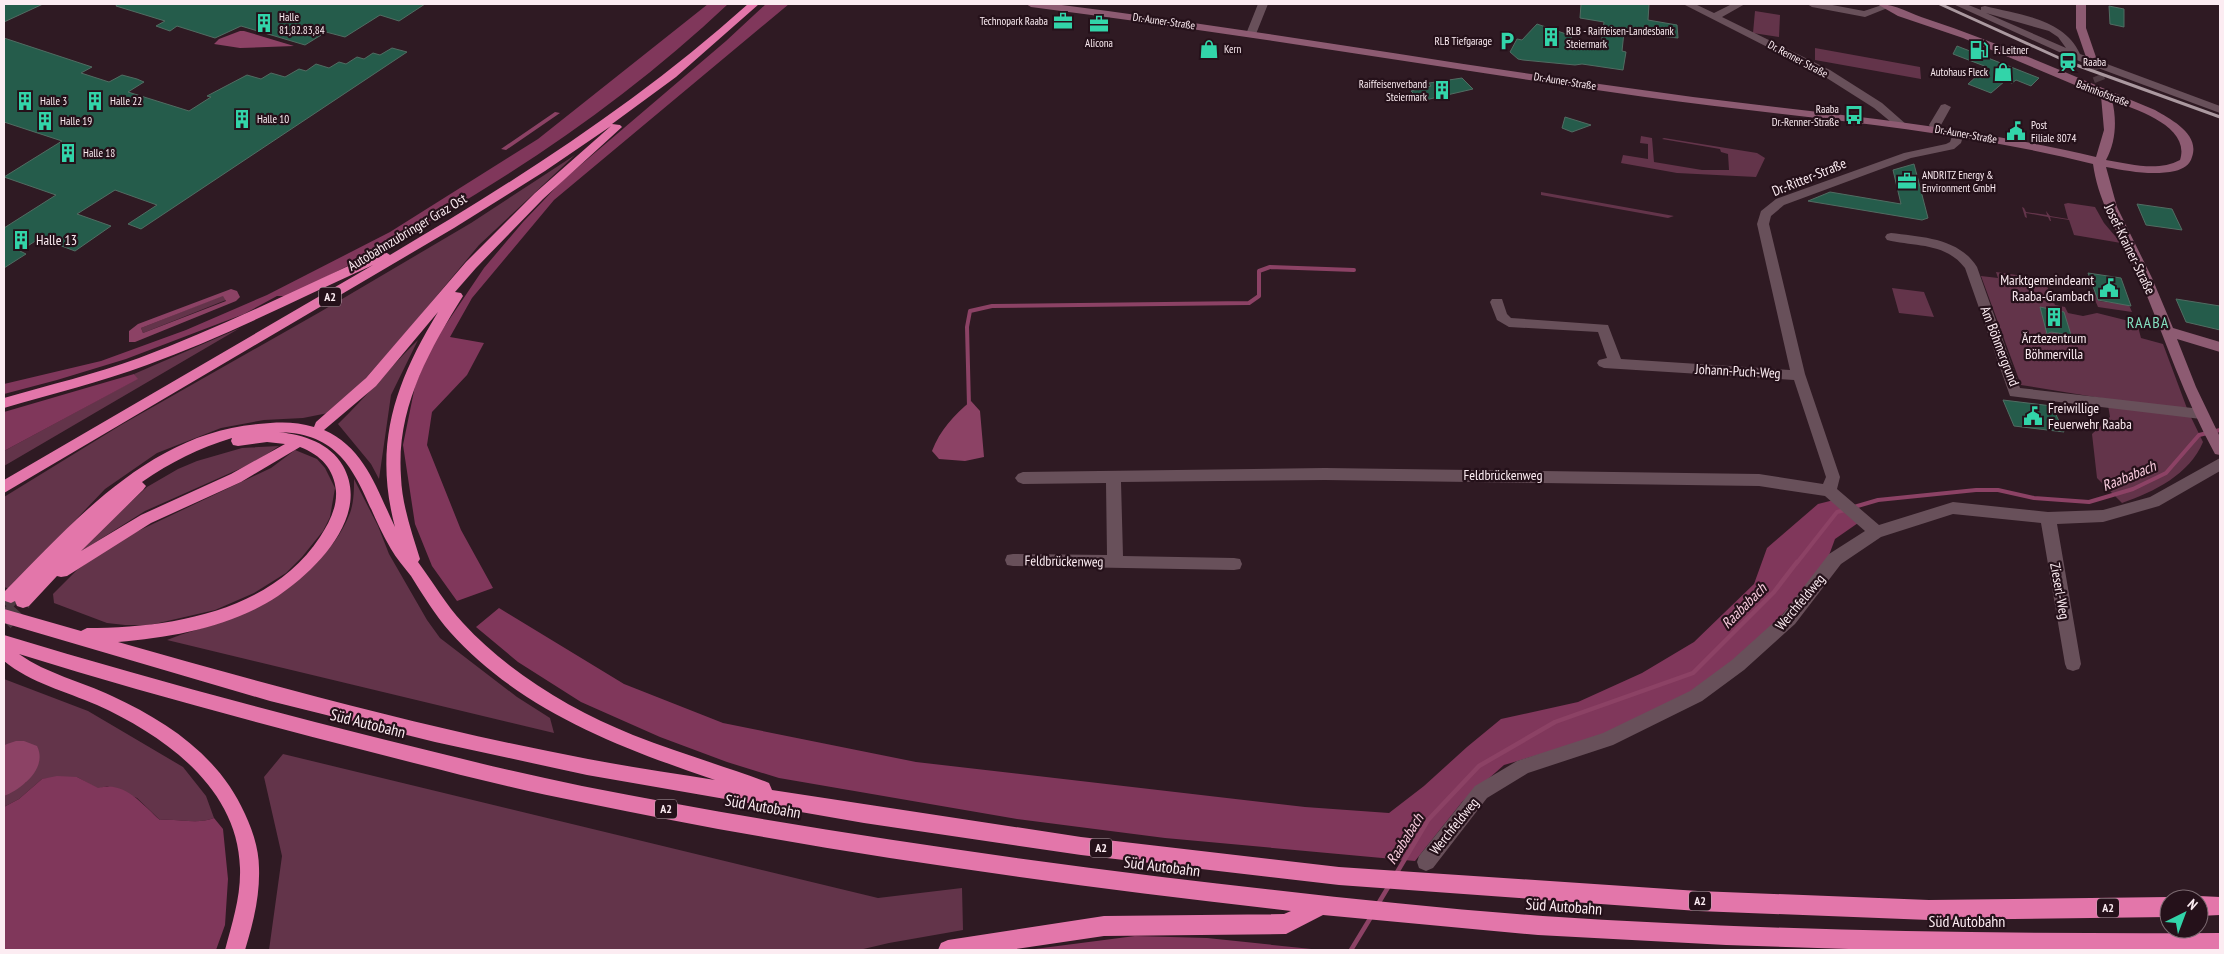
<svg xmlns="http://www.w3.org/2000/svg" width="2224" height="954" font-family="'PT Sans Narrow',sans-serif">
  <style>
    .green { fill: #63344a }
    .forest { fill: #80375b }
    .water { fill: #8c4265; fill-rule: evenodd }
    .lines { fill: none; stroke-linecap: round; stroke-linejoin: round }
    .stream-far1 { stroke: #8c4265; stroke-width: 4 }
    .stream { stroke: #8c4265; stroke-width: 4.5 }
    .building { fill: #255c4b; stroke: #516c62 }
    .secondary-tunnel { stroke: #4e3a42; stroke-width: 11; stroke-dasharray: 11 5.5; stroke-linecap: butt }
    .highway-tunnel { stroke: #4e3a42; stroke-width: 18; stroke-dasharray: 18 9; stroke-linecap: butt }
    .street { fill: #68505a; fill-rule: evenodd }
    .secondary { fill: #8d5b72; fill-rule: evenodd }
    .highway { fill: #e376aa; fill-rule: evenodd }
    .rail { stroke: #ab99a0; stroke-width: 3 }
    .labels { text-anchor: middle; stroke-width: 4.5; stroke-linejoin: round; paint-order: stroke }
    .far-poi-label { font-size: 11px; fill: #fcecf2; stroke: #25111a; text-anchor: start }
    .far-street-label { font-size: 11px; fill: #fcecf2; stroke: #25111a }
    .shield { fill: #25111a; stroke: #bcaab1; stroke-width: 1 }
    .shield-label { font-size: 12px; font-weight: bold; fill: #fcecf2 }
    .street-label { font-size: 14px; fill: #fcecf2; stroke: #25111a }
    .poi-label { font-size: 14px; fill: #fcecf2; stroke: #25111a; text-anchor: start }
    .water-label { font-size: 15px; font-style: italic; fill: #f9ccde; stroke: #25111a }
    .quarter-label { font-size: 16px; letter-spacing: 1px; fill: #83dfbf; stroke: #25111a }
    .near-street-label { font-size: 16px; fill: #fcecf2; stroke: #25111a }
  </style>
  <rect width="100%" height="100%" fill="#2f1a23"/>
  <!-- green -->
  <path class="green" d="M1755,11L1780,15L1779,37L1753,33Z
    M1815,48L1920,67L1921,79L1815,60Z
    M1641,136L1652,138L1654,162L1702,170H1729L1728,154L1721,152L1720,149L1662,139L1664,138L1757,153L1765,158L1756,177L1677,173L1621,163L1623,155L1648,159V144L1640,143Z
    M575,155L479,245L409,329L349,397L328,413L303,418L264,420L221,428L157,453L105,489L10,589L4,587V497L121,425L320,312L471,223Z
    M1541,192L1674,216L1668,218L1541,195Z
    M2068,203L2095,207L2104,223L2121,243L2074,235L2069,220L2050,217L2051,221H2050L2048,217L2026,213L2027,218L2025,217L2022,207L2024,208L2026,212L2047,215L2046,211L2050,216L2068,219L2064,204Z
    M1996,272L2044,279L2055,305L2065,307L2068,313L2083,316L2097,313L2137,323L2141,338L2163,344L2188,411L2203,442C2190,474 2154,492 2122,503L2097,478L2092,434L2110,417L2107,399L2021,385L1981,276L1998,278Z
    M1892,288L1924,292L1934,317L1899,313Z
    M2092,293L2097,294L2099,301L2129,305L2132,312L2098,307Z
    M224,295L226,300L143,333L141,328Z
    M240,328L4,466V451L137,379L134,374Z
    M418,340L391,395L379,479L371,464L338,424C366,397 390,367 418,340Z
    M279,446L255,462L145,511L72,557L147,487L178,469L197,461L242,448Z
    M295,450L317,459L325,468L335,488L330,517L323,531L302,557L286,573L254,593L215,610L150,625H125L107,623L54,603L53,594L77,570L119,540L271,468Z
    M354,479L378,526L389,554L427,620L440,638L517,697L550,718L554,733L167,640C186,632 207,628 225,619C273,597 330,566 350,513C354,502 354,490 354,479Z
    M4,679L88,711L183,767L206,796L214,818C197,825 177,818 160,820L137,798L107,786L98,789L77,777L42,779L19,799L4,807V796L26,782L24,741L4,745Z
    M283,754L878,898L962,888L963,930L889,943L859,950H269L282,856L264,777Z"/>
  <!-- forest -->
  <path class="forest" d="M708,4H728C600,125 446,220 287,296H277L244,314L126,359L57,380L4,394V384L101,361L186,330L267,295L390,232L538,139Z
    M766,4H789L554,200L472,298L450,337L484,343L467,375L432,412L427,445L461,530L493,588L457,601L432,566L415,524L403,445L415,386L432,345L484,268L523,222L563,180L726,41Z
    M134,374L138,379L4,451V412Z
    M1834,500L1858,523L1835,539L1828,558L1793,602L1766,633L1734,662L1692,691L1599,737L1504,765L1462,802L1415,861L1165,838L1017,819L779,778L727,762L660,737L581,702L518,662L476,627L499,608L624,684L723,723L916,762L1305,807L1389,813L1424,786L1467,747L1501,719L1578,702L1642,673L1694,642L1754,584L1767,548L1818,504Z
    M57,776L77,777L98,788C124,780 142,804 160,820C177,818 197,825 214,818L223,829L228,879L225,925L216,950H4V807L19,799L42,779Z
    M1135,936L1207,938L1321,950H1027Z"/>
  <!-- water -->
  <path class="water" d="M240,31H244L294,46L240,48L214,44L219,39Z
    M555,112L560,113L506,150L501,149Z
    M231,289L237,291L240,297L236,301L135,342H129V331L138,324ZM223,296L226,301L143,333L141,328Z
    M971,401L980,411L984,457L965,461L939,459L932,451C940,430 954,415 971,401Z
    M16,741H24L37,746C48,768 22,789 4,796V745Z"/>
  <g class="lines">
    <!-- stream-far1 -->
    <path class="stream-far1" d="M969,406L967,327L970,311L992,306L1249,303L1259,296V271L1270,267L1354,270
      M1854,507L1878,500L1976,490H1998L2034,498L2089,502L2133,489L2166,473L2199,435L2220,430
      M1796,564L1837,512L1845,510"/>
    <!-- stream -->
    <path class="stream" d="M1396,874L1428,820L1479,766L1555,722L1693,673L1774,592L1797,562
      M1378,904L1390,884
      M1351,950L1371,917"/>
  </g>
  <!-- building -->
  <path class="building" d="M4,4H43L4,22Z
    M117,4H425L399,21L380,15L345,37L326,32L305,45L241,26L215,38L177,26L170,31L156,26L165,21L116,6Z
    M1581,4H1649L1648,20L1677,25L1678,38L1624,32L1622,51L1626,52L1623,70L1582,64L1575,65L1523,60L1518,59L1510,52L1517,39L1522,40L1537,24L1572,36L1570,40L1601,44L1604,22L1580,18Z
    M2109,6L2124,9V27L2110,24Z
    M4,38L92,67L81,73L109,82L122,75L137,79L144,82L128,92L189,111L211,97L207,96L247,75L261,79L271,73L285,77L299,69L306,71L316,64L329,68L339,62L346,64L357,57L364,59L373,53L380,55L392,48L407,52L141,229L128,224L157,205L115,190L77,214L111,226L75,251L40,238L20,251L26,254L4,268V228L56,195L4,177L62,141L4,122Z
    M1957,46L1988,58L2039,78L2031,86L2016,80L2012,83L2005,81L1991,93L1968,84L1987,67L1953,54Z
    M1462,78L1473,89L1421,101L1411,91L1431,86L1429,83Z
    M1565,117L1591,125L1572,132L1562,128Z
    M1914,164L1928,218L1922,220L1808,201L1830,192L1901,204L1893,170Z
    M2137,204L2172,209L2182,230L2146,225Z
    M2088,273L2121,278L2131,306L2098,300Z
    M2176,299L2220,306V330L2186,322Z
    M2040,307L2064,312L2071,335L2051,332L2047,334Z
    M2003,400L2052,406L2064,432L2014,426Z"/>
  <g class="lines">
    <!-- secondary-tunnel -->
    <path class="secondary-tunnel" d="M2092,60L2100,81"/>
    <!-- highway-tunnel -->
    <path class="highway-tunnel" d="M4,604L11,596
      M4,622L23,601"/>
    <!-- street -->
    <path class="street" d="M1258,4H1268L1256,34L1251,37L1247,36L1246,34Z
      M1683,4H1695L1714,13L1732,4H1745L1722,17L1830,70L1882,103L1907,125L1905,127H1897L1874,108L1822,75Z
      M1807,4H1827L1864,11L1885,4L1890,7L1865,17L1812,7Z
      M1953,4H1966L1981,10V7L1985,6C2019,15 2064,18 2080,54L2220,106V113L2079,61ZM1986,13L2049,31L2058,37L2066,48Z
      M1945,104L1951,107L1941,125L1942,129L1936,132L1932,131L1929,125L1941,105Z
      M1958,130L1964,133L1961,143L1954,149L1911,158L1784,205L1771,216L1769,224L1805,374L1840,477L1837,489L1879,525L1953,502L2048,512L2103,510L2150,497L2220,458V471L2159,506L2103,522L2057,524L2081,664L2079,669L2073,671L2067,669L2065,664L2041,523L1953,514L1881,537L1841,564L1795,624L1744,670L1702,701L1613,745L1528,773L1487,798L1433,868L1426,871L1419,868L1417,862L1419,856L1475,786L1517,761L1603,733L1690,691L1732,660L1783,614L1829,554L1865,531L1825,496L1759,486L1325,480L1121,482L1123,556L1234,558L1240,559L1242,564L1240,569L1234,570L1013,566L1007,565L1005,560L1007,555L1013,554L1107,555L1106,483L1023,484L1018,482L1015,478L1018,474L1023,472L1325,468L1759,474L1823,484L1826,477L1794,380L1604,368L1599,366L1597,363L1599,360L1607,358L1598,332L1509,327L1497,320L1490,302L1492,299H1502L1507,314L1511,318L1608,325L1621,359L1790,370L1757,224L1761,211L1776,199L1904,153L1946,144L1950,142L1954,131Z
      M1891,233C1922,237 1959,238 1977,267L2020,388L2201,409L2206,410L2208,414L2206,418L2201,419L2010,396L1965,268C1945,242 1915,247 1887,240L1885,237L1887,234Z"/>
    <!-- secondary -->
    <path class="secondary" d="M1026,4H1054L1108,11C1294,36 1478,68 1664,93C1808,113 1954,123 2096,157L2104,130L2101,96L1963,38L1898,16L1877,4C1894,3 1911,14 1927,19C2005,45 2080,79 2155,110C2172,120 2200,134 2192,157C2190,165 2183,169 2175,171C2152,176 2128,171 2106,167L2117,207L2152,278L2173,328L2220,342V352L2177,339L2196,387L2220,437V455L2215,454C2184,398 2165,338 2140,279C2123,240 2099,207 2093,164C1946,127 1795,118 1645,97C1440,68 1236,33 1031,7ZM2112,100C2136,110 2191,126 2180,160C2158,172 2130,164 2106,160C2116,142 2117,120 2112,100Z
      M2076,4H2086V28L2097,60L2096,62L2092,63L2087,60L2076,28Z"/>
    <!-- highway -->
    <path class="highway" d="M748,4H759L676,77L612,124L620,125L622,127L543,199L476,268L455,292L461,293L463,296C428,352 396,409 401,477C402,505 412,533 420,559L418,562C433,582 446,605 463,623C509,673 571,710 633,735C678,753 725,766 769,783L772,790L1081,837L1339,867L1698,891L1929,900L2169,897L2173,899H2169V917L1929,920L1698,911L1339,885L1081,855L864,823L587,775L435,742L270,701L4,623V609L81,631L87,628C169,628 271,612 320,537C329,523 337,508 336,491C334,469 321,455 300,447L241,482L151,523L67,576L61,577L57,576L29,606L23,608L17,606L15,601L11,603L5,601V591C76,519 151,433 258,424C277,422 295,421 314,427L316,422L366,378L466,262L535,193L611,126L545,171L454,228L4,493V480L373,265C298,299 224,337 147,365C100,382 52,394 4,408V398C49,385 95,374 139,358C221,327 300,288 379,252L384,251L390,255C517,180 639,102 748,4ZM438,312C395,383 373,444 395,527C377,490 365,448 324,430L376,386ZM279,432C356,434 359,495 391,549C396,558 404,567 411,576C423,595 435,615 450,632C520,710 618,747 715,780C672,773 630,767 588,759C429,729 273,686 118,642C173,637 231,627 278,596C316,570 371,516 343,466C330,443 304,435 279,432ZM232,438L231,441L233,445L238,446L267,442L285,444L231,474L141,515L81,551L143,490L146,486L142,482C171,462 199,448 232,438Z
      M4,635C126,672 250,706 374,737C443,754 512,772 582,786C774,824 968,853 1162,877C1289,892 1416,907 1543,916C1769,931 1994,934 2220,933V950H1880L1726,945L1538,935L1323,915L1286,934L1104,936L1010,950H938L941,943L948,940L1104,916L1284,914L1291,911C1053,884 815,851 581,802C510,788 441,770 371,752C253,722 135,690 19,654C47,674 81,681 112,696C168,722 219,756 245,814C253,831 259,850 259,868C260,896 253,924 245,950H225C232,923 241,897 240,868C238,787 163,735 97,705C65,691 31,683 4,661Z
      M2199,896L2220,897V915L2199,916V899H2193Z"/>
    <!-- rail -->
    <path class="rail" d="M1940,4L2068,62L2220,117"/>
  </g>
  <!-- icons -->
  <defs>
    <g id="office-bare" transform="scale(1.5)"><path d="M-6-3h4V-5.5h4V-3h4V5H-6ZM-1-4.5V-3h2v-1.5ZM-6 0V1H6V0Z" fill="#32d4a9" stroke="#25111a" stroke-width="2.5" paint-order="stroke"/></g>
    <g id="building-bare" transform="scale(1.5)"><path d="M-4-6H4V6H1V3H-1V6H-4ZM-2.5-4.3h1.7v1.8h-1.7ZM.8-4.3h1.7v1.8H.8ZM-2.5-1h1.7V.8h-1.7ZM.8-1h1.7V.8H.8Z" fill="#32d4a9" stroke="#25111a" stroke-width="2.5" paint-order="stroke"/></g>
    <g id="parking-bare" transform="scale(1.5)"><path d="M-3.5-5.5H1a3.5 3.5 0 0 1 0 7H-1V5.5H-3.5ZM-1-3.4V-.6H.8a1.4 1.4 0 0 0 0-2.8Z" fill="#32d4a9" stroke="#25111a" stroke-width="2.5" paint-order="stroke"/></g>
    <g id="shop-bare" transform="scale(1.5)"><path d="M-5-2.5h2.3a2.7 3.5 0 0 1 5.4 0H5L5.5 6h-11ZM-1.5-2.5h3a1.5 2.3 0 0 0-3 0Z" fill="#32d4a9" stroke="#25111a" stroke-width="2.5" paint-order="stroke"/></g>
    <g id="fuel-bare" transform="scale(1.5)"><path d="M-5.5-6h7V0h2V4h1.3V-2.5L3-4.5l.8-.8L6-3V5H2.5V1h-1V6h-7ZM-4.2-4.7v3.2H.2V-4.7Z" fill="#32d4a9" stroke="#25111a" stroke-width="2.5" paint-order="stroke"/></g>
    <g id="station-bare" transform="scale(1.5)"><path d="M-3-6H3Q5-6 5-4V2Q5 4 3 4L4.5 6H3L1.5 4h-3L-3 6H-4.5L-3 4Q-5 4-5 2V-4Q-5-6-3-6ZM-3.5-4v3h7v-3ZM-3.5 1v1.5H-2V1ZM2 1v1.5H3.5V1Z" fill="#32d4a9" stroke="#25111a" stroke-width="2.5" paint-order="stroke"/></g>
    <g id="bus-bare" transform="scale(1.5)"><path d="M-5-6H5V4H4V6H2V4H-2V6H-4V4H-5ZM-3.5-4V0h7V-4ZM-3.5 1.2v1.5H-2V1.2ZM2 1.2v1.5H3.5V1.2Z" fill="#32d4a9" stroke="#25111a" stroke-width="2.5" paint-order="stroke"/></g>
    <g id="civic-bare" transform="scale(1.5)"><path d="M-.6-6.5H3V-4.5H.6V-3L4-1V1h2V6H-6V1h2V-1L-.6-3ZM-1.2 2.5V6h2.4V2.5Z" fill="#32d4a9" stroke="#25111a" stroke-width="2.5" paint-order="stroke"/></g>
  </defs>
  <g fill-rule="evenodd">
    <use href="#office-bare" x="1063" y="21"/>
    <use href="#building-bare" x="264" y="23"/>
    <use href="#office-bare" x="1099" y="24"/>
    <use href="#building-bare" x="1551" y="37"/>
    <use href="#parking-bare" x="1507" y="41"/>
    <use href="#shop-bare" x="1209" y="49"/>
    <use href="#fuel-bare" x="1979" y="50"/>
    <use href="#station-bare" x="2068" y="62"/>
    <use href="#shop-bare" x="2003" y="72"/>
    <use href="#building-bare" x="1442" y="90"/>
    <use href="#building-bare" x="25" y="101"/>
    <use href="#building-bare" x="95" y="101"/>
    <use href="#bus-bare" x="1854" y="115"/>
    <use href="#building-bare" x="242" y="119"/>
    <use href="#building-bare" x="45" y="121"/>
    <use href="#civic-bare" x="2016" y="131"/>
    <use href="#building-bare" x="68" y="153"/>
    <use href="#office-bare" x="1907" y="181"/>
    <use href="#building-bare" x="21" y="240"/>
    <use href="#civic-bare" x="2109" y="288"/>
    <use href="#building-bare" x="2054" y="317"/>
    <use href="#civic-bare" x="2033" y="416"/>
  </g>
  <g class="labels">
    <!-- far-poi labels -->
    <g class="far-poi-label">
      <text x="279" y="21">Halle<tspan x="279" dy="13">81,82.83,84</tspan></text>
      <text x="1048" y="25" text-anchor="end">Technopark Raaba</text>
      <text x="1566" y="35">RLB - Raiffeisen-Landesbank<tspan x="1566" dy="13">Steiermark</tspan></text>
      <text x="1492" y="45" text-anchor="end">RLB Tiefgarage</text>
      <text x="1099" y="47" text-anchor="middle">Alicona</text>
      <text x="1224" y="53">Kern</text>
      <text x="1994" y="54">F. Leitner</text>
      <text x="2083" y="66">Raaba</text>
      <text x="1988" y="76" text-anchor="end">Autohaus Fleck</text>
      <text x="1427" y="88" text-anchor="end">Raiffeisenverband<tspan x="1427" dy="13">Steiermark</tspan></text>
      <text x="40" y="105">Halle 3</text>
      <text x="110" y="105">Halle 22</text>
      <text x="1839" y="113" text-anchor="end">Raaba<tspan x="1839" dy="13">Dr.-Renner-Straße</tspan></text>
      <text x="257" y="123">Halle 10</text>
      <text x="60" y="125">Halle 19</text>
      <text x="2031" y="129">Post<tspan x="2031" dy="13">Filiale 8074</tspan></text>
      <text x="83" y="157">Halle 18</text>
      <text x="1922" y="179">ANDRITZ Energy &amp;<tspan x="1922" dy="13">Environment GmbH</tspan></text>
    </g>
    <!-- far-street labels -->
    <g class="far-street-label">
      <text transform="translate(1164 21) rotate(8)" y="4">Dr.-Auner-Straße</text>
      <text transform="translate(1798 59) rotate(28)" y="4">Dr. Renner Straße</text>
      <text transform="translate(1565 81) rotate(9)" y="4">Dr.-Auner-Straße</text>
      <text transform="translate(2103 93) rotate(21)" y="4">Bahnhofstraße</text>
      <text transform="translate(1966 134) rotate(10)" y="4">Dr.-Auner-Straße</text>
    </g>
    <!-- shield labels -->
    <g class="shield">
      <rect x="319" y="287.5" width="22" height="19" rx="4"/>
      <rect x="655" y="799.5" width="22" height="19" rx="4"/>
      <rect x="1090" y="838.5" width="22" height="19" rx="4"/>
      <rect x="1689" y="891.5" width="22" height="19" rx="4"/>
      <rect x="2097" y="898.5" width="22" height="19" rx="4"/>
    </g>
    <g class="shield-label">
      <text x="330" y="301">A2</text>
      <text x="666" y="813">A2</text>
      <text x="1101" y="852">A2</text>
      <text x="1700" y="905">A2</text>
      <text x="2108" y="912">A2</text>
    </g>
    <!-- street labels -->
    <g class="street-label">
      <text transform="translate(1809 177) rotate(-22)" y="5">Dr.-Ritter-Straße</text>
      <text transform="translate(407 232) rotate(-31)" y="5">Autobahnzubringer Graz Ost</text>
      <text transform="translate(2130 249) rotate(64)" y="5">Josef-Krainer-Straße</text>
      <text transform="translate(2000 346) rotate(69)" y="5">Am Böhmergrund</text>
      <text transform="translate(1738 371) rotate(3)" y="5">Johann-Puch-Weg</text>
      <text x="1503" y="480">Feldbrückenweg</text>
      <text transform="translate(1064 561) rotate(1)" y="5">Feldbrückenweg</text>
      <text transform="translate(2060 591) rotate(80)" y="5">Zieserl-Weg</text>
      <text transform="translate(1800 602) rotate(-50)" y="5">Werchfeldweg</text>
      <text transform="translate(1454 826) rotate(-51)" y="5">Werchfeldweg</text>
    </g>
    <!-- poi labels -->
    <g class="poi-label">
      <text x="36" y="245">Halle 13</text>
      <text x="2094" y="285" text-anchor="end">Marktgemeindeamt<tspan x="2094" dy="16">Raaba-Grambach</tspan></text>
      <text x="2054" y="343" text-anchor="middle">Ärztezentrum<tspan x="2054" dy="16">Böhmervilla</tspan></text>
      <text x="2048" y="413">Freiwillige<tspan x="2048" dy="16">Feuerwehr Raaba</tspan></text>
    </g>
    <!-- water labels -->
    <g class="water-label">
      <text transform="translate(2129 476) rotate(-22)" y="5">Raababach</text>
      <text transform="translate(1744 606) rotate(-45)" y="5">Raababach</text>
      <text transform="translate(1405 839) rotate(-58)" y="5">Raababach</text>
    </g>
    <!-- quarter labels -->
    <g class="quarter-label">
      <text x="2148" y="328">RAABA</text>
    </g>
    <!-- near-street labels -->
    <g class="near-street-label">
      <text transform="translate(368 723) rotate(14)" y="6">Süd Autobahn</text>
      <text transform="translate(763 806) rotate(10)" y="6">Süd Autobahn</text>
      <text transform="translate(1162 866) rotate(7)" y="6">Süd Autobahn</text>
      <text transform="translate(1564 906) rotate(4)" y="6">Süd Autobahn</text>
      <text x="1967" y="927">Süd Autobahn</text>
    </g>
  </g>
  <!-- border -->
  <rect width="2224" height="954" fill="none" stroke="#fcecf2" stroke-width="10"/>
  <!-- north arrow -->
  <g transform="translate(2184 914) rotate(42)"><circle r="24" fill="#25111a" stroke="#7b6970"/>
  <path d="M0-4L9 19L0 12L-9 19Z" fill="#32d4a9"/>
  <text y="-8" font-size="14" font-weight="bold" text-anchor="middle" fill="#fcecf2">N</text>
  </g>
</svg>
